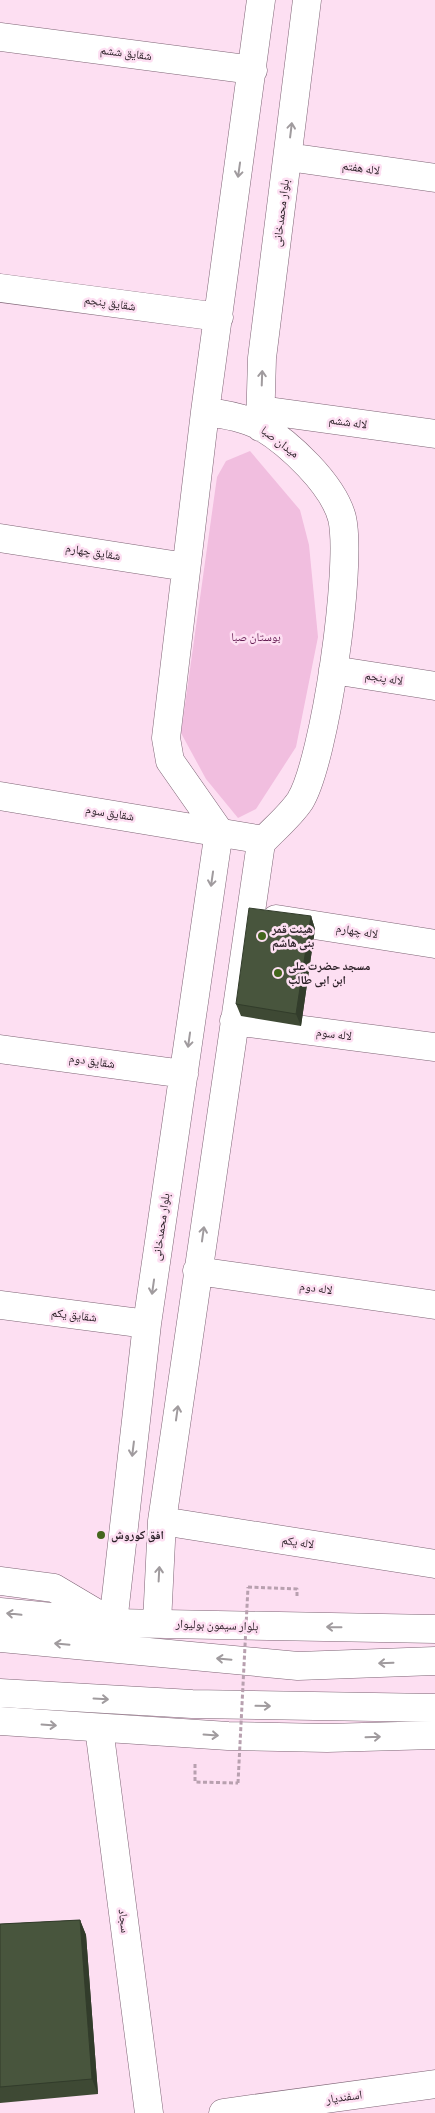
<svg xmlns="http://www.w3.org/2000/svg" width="435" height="2113" font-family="Manrope,'Noto Naskh Arabic',sans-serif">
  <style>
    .park { fill: #f1bedf }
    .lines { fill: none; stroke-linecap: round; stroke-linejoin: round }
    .minor-casing { stroke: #7e6475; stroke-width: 29 }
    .major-casing { stroke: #7e6475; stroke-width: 29 }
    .path { stroke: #b8a0af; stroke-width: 3; stroke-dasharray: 4 2.5; stroke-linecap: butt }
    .minor { stroke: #fff; stroke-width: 28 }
    .major { stroke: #fff; stroke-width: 28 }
    .path-bridge { stroke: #b8a0af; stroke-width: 3; stroke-dasharray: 4 2.5; stroke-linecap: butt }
    .wall { fill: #3e4934 }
    .shaded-wall { fill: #323c2b }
    .building { fill: #48553d; stroke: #323c2b }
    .oneway { stroke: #a09b9e }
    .poi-dot { fill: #44661d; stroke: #fddff2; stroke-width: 2 }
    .labels { text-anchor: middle; stroke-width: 5; stroke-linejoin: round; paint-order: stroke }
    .street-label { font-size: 12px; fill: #2b2027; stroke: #fddff2 }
    .park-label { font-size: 12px; fill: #651d53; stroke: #fddff2 }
    .poi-label { font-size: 12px; font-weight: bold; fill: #2b2027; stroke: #fddff2; text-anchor: start }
  </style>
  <rect width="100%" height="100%" fill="#fddff2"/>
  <!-- park -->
  <path class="park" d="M250,451L300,510L309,545L318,637L296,747L256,809L238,818L206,779L181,733L217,477L226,461Z"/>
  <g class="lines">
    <!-- minor casing -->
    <g class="minor-casing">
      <path id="minor" d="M0,37L253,70
        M288,157L435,178
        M0,288L219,317
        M261,410L435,434
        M205,412L261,0
        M260,427L262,358L307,0
        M0,538L186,567
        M333,670L435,686
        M0,796L258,839L261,843C274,829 290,816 300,801C325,761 353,564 342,518C333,484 289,443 260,426C243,417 224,414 205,412L166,738L170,761L219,831
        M276,919L435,944
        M234,1021L435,1047
        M0,1049L184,1074
        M197,1271L435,1305
        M0,1305L147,1324
        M162,1521L435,1564
        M0,1581L54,1588L113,1623L147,1324L219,831
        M157,1623L162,1521L261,843
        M0,1638L298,1666L435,1661
        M0,1693L192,1704L435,1708
        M99,1728L149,2113
        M223,2113L435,2084"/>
    </g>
    <!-- major casing -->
    <g class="major-casing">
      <path id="major" d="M0,1612L113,1623L435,1629
        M0,1721L228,1736L327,1738L435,1735"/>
    </g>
    <!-- path -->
    <path class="path" d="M248,1587L297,1589V1597
      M195,1764V1782L238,1783"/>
    <!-- minor -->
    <use href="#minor" class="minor"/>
    <!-- major -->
    <use href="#major" class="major"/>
    <!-- path-bridge -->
    <path class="path-bridge" d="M238,1783L248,1587"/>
  </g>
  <!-- wall -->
  <path class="wall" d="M311,916L315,929L301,1026L241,1016L236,1004Z
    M80,1920L86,1935L98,2094L0,2103V1924Z"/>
  <!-- shaded-wall -->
  <path class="shaded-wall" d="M311,916L315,929L301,1026L296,1014Z
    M80,1920L86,1935L98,2094L92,2079Z"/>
  <!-- building -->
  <path class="building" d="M249,908L311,916L296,1014L236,1004Z
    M80,1920L92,2079L0,2087V1924Z"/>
  <!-- one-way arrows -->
  <defs><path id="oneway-shaft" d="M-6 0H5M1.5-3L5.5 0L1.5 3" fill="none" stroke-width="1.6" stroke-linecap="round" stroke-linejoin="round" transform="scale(1.25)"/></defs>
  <g class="oneway">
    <use href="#oneway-shaft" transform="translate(291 130) rotate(-83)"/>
    <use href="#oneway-shaft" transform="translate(239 170) rotate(98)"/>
    <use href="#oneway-shaft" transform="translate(262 378) rotate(-88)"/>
    <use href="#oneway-shaft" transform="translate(212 879) rotate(98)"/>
    <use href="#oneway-shaft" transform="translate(189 1040) rotate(98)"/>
    <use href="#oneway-shaft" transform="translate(203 1234) rotate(-82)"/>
    <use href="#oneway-shaft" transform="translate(153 1287) rotate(98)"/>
    <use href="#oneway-shaft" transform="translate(177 1413) rotate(-82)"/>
    <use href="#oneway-shaft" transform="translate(133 1449) rotate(97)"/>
    <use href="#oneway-shaft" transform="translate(159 1574) rotate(-87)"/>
    <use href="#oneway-shaft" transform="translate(14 1614) rotate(-174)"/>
    <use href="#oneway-shaft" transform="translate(334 1627) rotate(-179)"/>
    <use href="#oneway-shaft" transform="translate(62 1644) rotate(-175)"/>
    <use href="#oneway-shaft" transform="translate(224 1659) rotate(-175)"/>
    <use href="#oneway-shaft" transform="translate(386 1663) rotate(178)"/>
    <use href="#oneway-shaft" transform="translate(101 1699) rotate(3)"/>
    <use href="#oneway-shaft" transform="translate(263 1706) rotate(1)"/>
    <use href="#oneway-shaft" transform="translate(49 1725) rotate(4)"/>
    <use href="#oneway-shaft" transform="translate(211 1735) rotate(4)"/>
    <use href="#oneway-shaft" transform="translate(373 1737) rotate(-2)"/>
  </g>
  <!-- markers -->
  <g class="poi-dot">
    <circle cx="262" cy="936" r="5"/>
    <circle cx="278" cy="973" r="5"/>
    <circle cx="101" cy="1535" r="5"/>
  </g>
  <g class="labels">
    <!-- street labels -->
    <g class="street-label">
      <text transform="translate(126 53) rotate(7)" y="4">شقایق ششم</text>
      <text transform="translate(361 168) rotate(8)" y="4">لاله هفتم</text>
      <text transform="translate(281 213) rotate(-83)" y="4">بلوار محمدخانی</text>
      <text transform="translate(110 303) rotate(8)" y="4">شقایق پنجم</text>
      <text transform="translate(348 422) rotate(8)" y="4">لاله ششم</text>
      <text transform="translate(280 442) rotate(37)" y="4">میدان صبا</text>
      <text transform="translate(93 552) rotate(9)" y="4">شقایق چهارم</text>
      <text transform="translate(384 678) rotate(9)" y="4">لاله پنجم</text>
      <text transform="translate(110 813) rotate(9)" y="4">شقایق سوم</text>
      <text transform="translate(357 931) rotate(9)" y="4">لاله چهارم</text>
      <text transform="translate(334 1034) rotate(7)" y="4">لاله سوم</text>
      <text transform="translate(92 1061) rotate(8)" y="4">شقایق دوم</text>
      <text transform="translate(161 1227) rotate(-82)" y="4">بلوار محمدخانی</text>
      <text transform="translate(316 1288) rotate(8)" y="4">لاله دوم</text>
      <text transform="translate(74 1315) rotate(7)" y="4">شقایق یکم</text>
      <text transform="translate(298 1542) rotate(9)" y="4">لاله یکم</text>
      <text transform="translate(217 1625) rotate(2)" y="4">بلوار سیمون بولیوار</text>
      <text transform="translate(124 1921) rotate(83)" y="4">سجاد</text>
      <text transform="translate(344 2097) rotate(-8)" y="4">اسفندیار</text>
    </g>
    <!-- park labels -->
    <g class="park-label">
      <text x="256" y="641">بوستان صبا</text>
    </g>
    <!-- poi labels -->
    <g class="poi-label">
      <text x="272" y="933">هیئت قمر<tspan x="272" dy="14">بنی هاشم</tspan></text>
      <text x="288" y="970">مسجد حضرت علی<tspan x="288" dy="14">ابن ابی طالب</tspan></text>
      <text x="111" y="1539">افق کوروش</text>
    </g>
  </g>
</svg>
